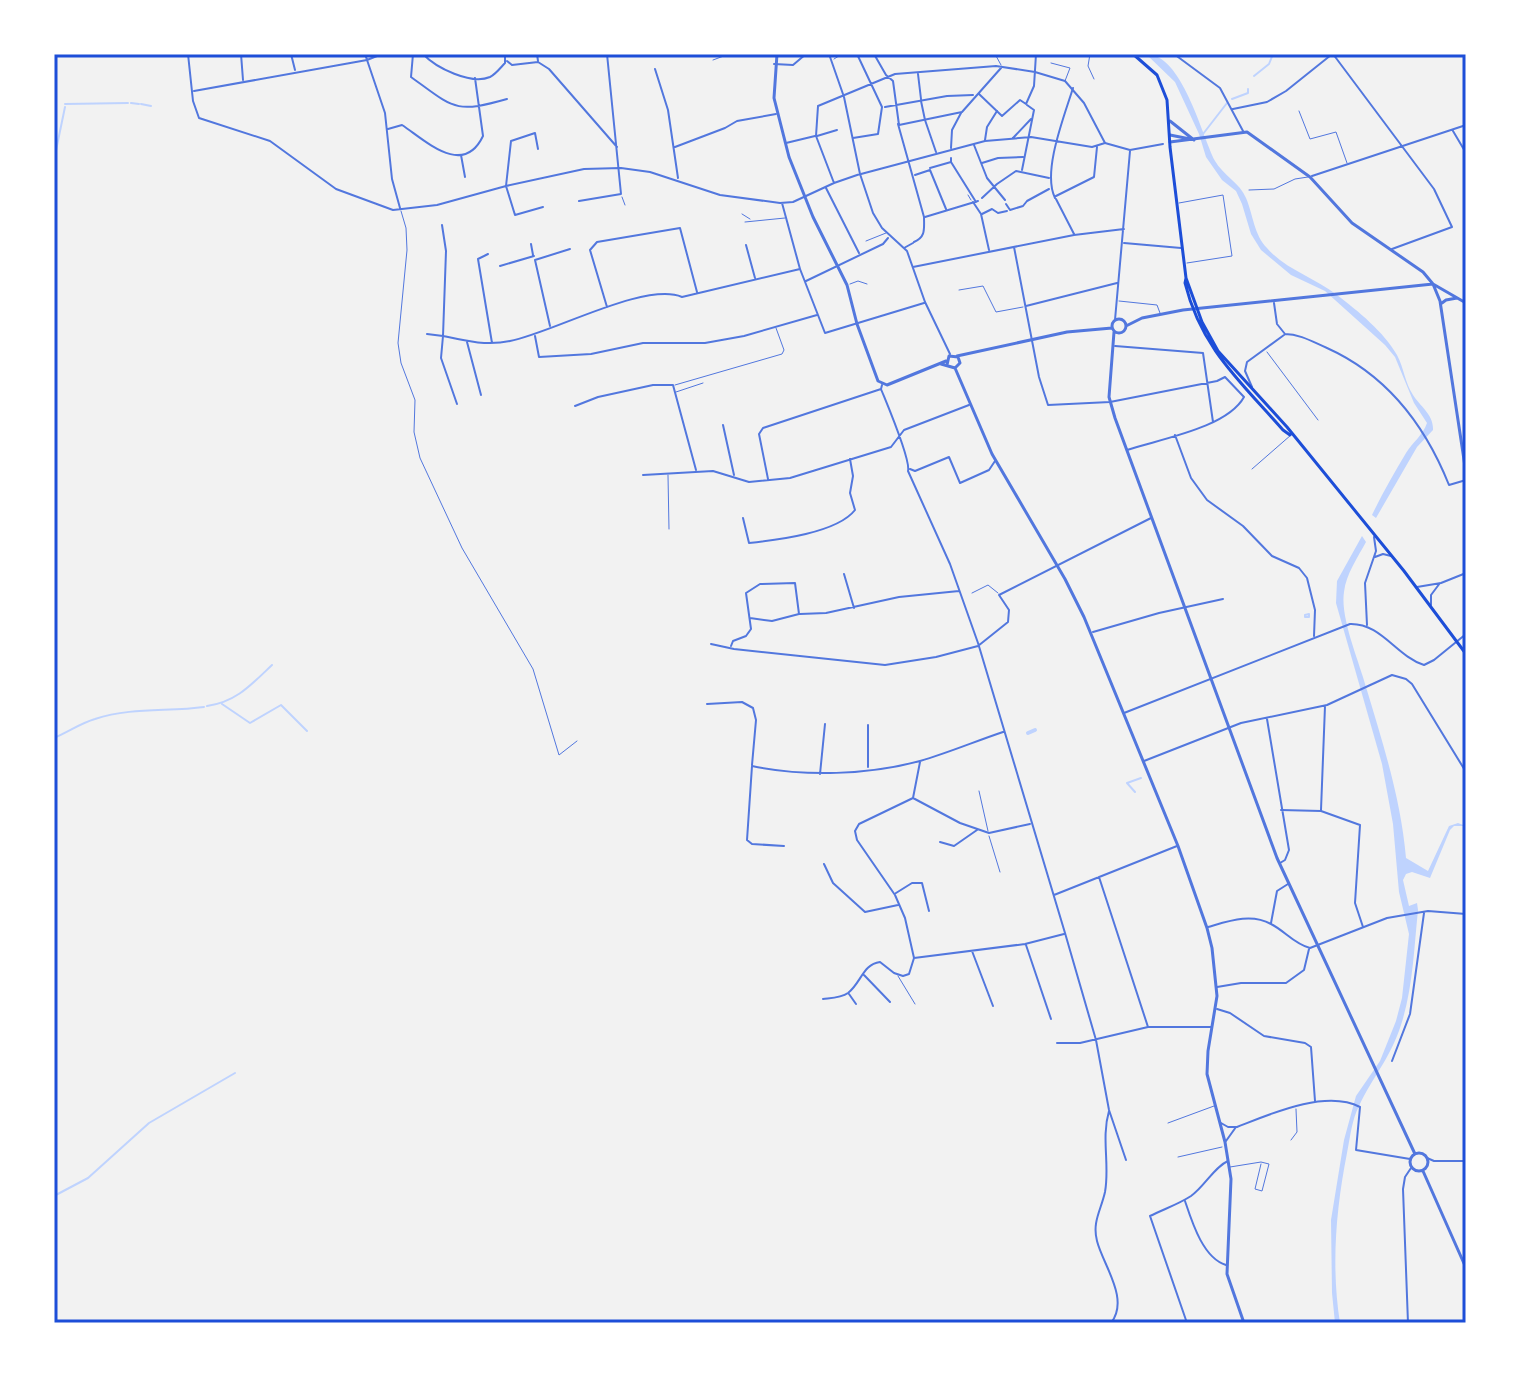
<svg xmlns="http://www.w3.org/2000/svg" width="1520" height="1377" font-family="'Nunito Sans',sans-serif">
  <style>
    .water { fill: #bfd3fe }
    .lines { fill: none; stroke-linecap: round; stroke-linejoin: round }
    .stream { stroke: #bfd3fe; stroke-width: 2 }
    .canal { stroke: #bfd3fe; stroke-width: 4 }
    .service { stroke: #5277de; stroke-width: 1 }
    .pedestrian { stroke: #5277de; stroke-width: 2 }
    .minor { stroke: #5277de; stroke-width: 2 }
    .tertiary { stroke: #5277de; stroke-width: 3 }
    .primary { stroke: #1d4ed8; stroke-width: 3 }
    .neatline { fill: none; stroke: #1d4ed8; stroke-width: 3 }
  </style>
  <rect width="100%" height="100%" fill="#f2f2f2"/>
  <!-- water -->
  <path class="water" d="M1146,54C1182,54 1201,133 1215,161C1223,175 1240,183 1246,198C1253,214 1254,235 1267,248C1285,269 1315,278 1337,295C1358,311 1384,332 1397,355C1404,368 1405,383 1413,395C1420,406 1434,415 1433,430L1417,447L1376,518L1372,515C1382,494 1394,473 1406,453C1413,442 1423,435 1427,423L1414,403L1395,357L1385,345L1325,291L1291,275L1261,250L1251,234L1242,204L1236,191L1222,180L1206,157L1199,134L1175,82Z
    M1362,536L1366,542C1358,557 1346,574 1344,592C1340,618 1359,661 1366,687C1383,744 1401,799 1406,858L1428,871L1449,826L1458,823L1466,826H1454L1450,830L1430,878L1412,872L1406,874L1403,880L1409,906L1417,903L1418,910C1414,948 1413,988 1401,1025C1390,1059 1373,1076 1359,1106C1352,1119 1350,1138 1347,1153C1336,1209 1331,1266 1340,1323H1335L1332,1293L1331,1220L1344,1140L1356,1096L1380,1061L1396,1021L1402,998L1409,934L1399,892L1393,824L1382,764L1336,603L1337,581Z"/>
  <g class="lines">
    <!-- stream -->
    <path class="stream" d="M1254,76L1269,64L1273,54
      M1232,99L1248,93V89
      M131,103L139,104
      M65,104L128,103
      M141,104L151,106
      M1203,134L1227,103
      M54,160L65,107
      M1309,614V617H1305V615Z
      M222,704L250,723L281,705L307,731
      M207,706C236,702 251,685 272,665
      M54,738C68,732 81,723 95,719C131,707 168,712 204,707
      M1135,792L1127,783L1141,778
      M54,1196L88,1178L149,1123L235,1073"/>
    <!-- canal -->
    <path class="canal" d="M1028,733L1035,730"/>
    <!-- service -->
    <path class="service" d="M995,54L1001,65
      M1090,54L1088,66L1094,79
      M834,59L842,54
      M713,60L729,54
      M1051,63L1070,68L1065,81
      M1299,111L1310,139L1336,132L1347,163
      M1249,190L1274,189L1295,179L1308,177
      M968,195L971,200
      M622,197L625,205
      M1179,203L1223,195L1232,256L1187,263
      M401,211L406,228L407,250L398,343L401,363L415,400L414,432L420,458L462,548L533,669L559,755L577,741
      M742,214L750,219
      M745,222L785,218
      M866,241L886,233
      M850,284L858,281L867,284
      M959,290L983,286L996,312L1023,307
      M1119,301L1157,305L1160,313
      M1267,352L1318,420
      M675,385L782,354L784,350L776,328
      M676,392L703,383
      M1252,469L1291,435
      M668,475L669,529
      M972,593L988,585L998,593
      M979,791L988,831
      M989,836L1000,872
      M898,976L915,1004
      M1168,1123L1214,1106
      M1291,1140L1297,1132L1296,1109
      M1178,1157L1222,1147
      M1230,1167L1261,1162L1269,1164L1262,1191L1255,1189L1261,1164"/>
    <!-- pedestrian -->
    <path class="pedestrian" d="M921,101L925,120L936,152
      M898,124L924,217C924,229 926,237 914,242
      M817,136L837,130
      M1013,138L1031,119
      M985,140L987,127L997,111
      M974,145L987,178L1005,200
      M951,148L952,130L961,113
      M951,162L976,202
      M982,163L998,158L1023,157
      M930,168L951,162V158
      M1022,170L1034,110L1027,105
      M861,174L985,141L1031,137L1092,147L1105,143
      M915,175L930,170L946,209
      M1056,196L1094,177L1097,147
      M982,198L997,184L1016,171L1049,178
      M1055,198C1042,172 1064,117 1073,88
      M1006,204L1010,210L1023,206L1027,201L1049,189
      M982,214L992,209L998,213L1007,211
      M925,217L978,201"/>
    <!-- minor -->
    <path class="minor" d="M188,54L193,101L199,118L270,141L336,189L393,210L437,205L506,186L584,169L621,168L650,172L720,195L780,203L793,202L834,183L860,174
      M241,54L243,80
      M291,54L295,70
      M365,54L385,113L392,179L400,208
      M413,54L411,77C454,108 454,114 507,99
      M423,54C436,68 471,85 490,77C496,74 501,67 505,63V54
      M537,54L538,61
      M829,54L844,97L860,174L873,213L882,228L907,251L925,302L950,354
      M874,54L886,75L893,81L899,125L962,112L1001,68
      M1174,54L1220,88L1243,131
      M1333,54L1434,189L1452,227L1392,249
      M507,61L512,65L538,62L549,69L617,147
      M774,64L793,65L806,54
      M655,69L668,110L678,178
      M918,74L921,99
      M194,91L367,60L382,54
      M979,94L1002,116L1020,100L1026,104L1034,86L1036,54
      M885,107L947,96L973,95
      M1233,109L1267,102L1286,91L1331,55
      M388,129L402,125C425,140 463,178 483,136L475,78
      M1453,131L1466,153
      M853,138L878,134L882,107L857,54
      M786,143L815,136
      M675,147L725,128L737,121L776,114
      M538,149L535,133L511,141L506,186L515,215L543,207
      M461,155L465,177
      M1312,176L1466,125
      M834,183L816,136L818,106L895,74L996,66L1035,72L1065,81L1084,103L1105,143L1130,150L1163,144
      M826,188L859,253
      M1056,199L1074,234
      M579,201L621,194L607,54
      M973,202L981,214L989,250
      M782,203L800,269L825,333L924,303
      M442,225L446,251L443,336C466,341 487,346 510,341C550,334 645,281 682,297L800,269
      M1124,243L1181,248
      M531,244L533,255
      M746,245L755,278
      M1014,247L1039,377L1048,405L1110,402L1217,381L1225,377L1244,397C1227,428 1160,439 1127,450
      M904,248L913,243
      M488,254L478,259L492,343
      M500,266L534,256
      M913,267L1074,235L1124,229
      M806,281L883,244L888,238
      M1274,303L1277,324L1285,334C1300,334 1313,342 1327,348C1387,375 1425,425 1449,485L1466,480
      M1026,306L1117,283
      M607,307L590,250L597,242L680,228L697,292
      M1115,320L1130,151
      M550,326L535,260L570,249
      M427,334L443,336L441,358L457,404
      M535,336L539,357L591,354L643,343H705L744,336L817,315
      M467,342L481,395
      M1115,346L1203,353L1213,422
      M882,385L881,389C887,404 911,460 908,471L950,564L978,643L1065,933L1096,1040L1109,1110L1126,1160
      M1252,387L1245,371L1247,362L1284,335
      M575,406L598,397L653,385H673L696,470
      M723,425L734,475
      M1175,435L1191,478L1207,500L1243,526L1272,556L1299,568L1307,578L1315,610L1314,636
      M910,469L915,471L949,457L960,483L989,470L995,461
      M643,475L713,471L749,482L790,478L891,447L904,430L969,405
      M768,479L759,434L763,428L881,389
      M743,518L749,543C777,540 837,533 855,510L850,493L853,476L850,459
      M1375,557L1383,554L1391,556
      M844,574L854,608
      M1417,587L1441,583L1466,573
      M1431,605V595L1440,583
      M800,614L826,613L899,597L959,591
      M1367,625L1365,583L1376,551L1374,537
      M1093,632L1159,613L1223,599
      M711,644L734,649L885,665L936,657L978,646L1008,622L1009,610L999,595L1151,518
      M731,646L733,641L746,636L751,629L746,593L760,584L795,583L799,614L772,621L750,618
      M707,704L742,702L753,708L756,720L752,765
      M1124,713L1350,624C1381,623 1396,656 1424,665L1434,660L1466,634
      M1267,719L1289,850L1285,860L1280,863
      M868,725V767
      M1144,761L1241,723L1327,705L1392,675L1406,679L1412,684L1466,772
      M820,774L825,724
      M913,798L920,762
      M1281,810L1321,811L1360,825L1355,903L1363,927
      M1321,810L1325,706
      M940,842L954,846L977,830
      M784,846L752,844L747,840L752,766C805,777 868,775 920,761C948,753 976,741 1003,732
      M824,864L833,883L865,912L898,905
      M1099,877L1148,1027
      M896,893L912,883H922L929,911
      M1054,895L1177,846
      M1271,923L1277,891L1288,884
      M1208,927C1229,921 1251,913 1271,924C1285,931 1294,944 1310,948L1387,918L1428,911L1466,914
      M1026,945L1051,1019
      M972,951L993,1006
      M914,958L905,918L895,895L857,840L855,831L859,824L913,798L960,823L989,833L1030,824
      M864,975L890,1002
      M1217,987L1241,983H1286L1304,970L1309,949
      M849,994L856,1004
      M823,999C831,998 841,998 848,993C861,983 863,964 880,962L894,973L903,976L909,974L914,958L1025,944L1064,934
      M1217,1009L1230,1013L1264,1036L1305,1043L1311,1047L1315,1101
      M1057,1043H1080L1148,1027H1212
      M1392,1061L1410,1014L1424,913
      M1109,1111C1101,1138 1110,1165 1105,1192C1101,1210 1092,1222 1097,1241C1103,1265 1130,1299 1111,1323
      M1221,1123L1228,1127H1237C1270,1114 1326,1089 1360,1107L1356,1150L1410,1159
      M1226,1141L1236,1127
      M1427,1158L1434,1161H1466
      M1185,1201C1192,1222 1203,1258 1226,1265
      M1187,1323L1150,1216C1164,1209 1179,1204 1191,1196C1205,1186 1214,1167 1228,1161
      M1408,1323L1403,1189L1405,1177L1411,1168"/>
    <!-- tertiary -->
    <path class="tertiary" d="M777,54L774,98L789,157L813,217L847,285L857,324L878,381L887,385L946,361
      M1170,121L1194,140
      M1170,135L1190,139
      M1170,142L1247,132L1310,177L1352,223L1423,272L1433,284L1466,303
      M1433,284L1440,301L1466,473
      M1442,303L1446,300L1457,298
      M1112 326a7 7 0 1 1 14 0a7 7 0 1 1-14 0Z
      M1126,326L1142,318L1183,310L1433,284
      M1114,332L1109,397L1115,418L1277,858L1415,1154
      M957,356L1067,332L1112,328
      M941,364L955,368L960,363L958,357L949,356L947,365
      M955,368L992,454L1065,579L1084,617L1178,846L1207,928L1212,948L1217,996L1208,1051L1207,1074L1225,1142L1231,1179L1227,1274L1244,1323
      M1410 1162a9 9 0 1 1 18 0a9 9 0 1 1-18 0Z
      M1423,1171L1466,1268"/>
    <!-- primary -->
    <path class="primary" d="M1133,54L1157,75L1167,100L1170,147L1186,278L1185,283C1201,348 1240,381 1283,430L1290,435
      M1186,278L1202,322L1218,351L1287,427L1404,571L1466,654"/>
  </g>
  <!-- border -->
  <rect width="1520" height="1377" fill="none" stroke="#ffffff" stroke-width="112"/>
  <rect x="56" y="56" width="1408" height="1265" class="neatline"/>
</svg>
